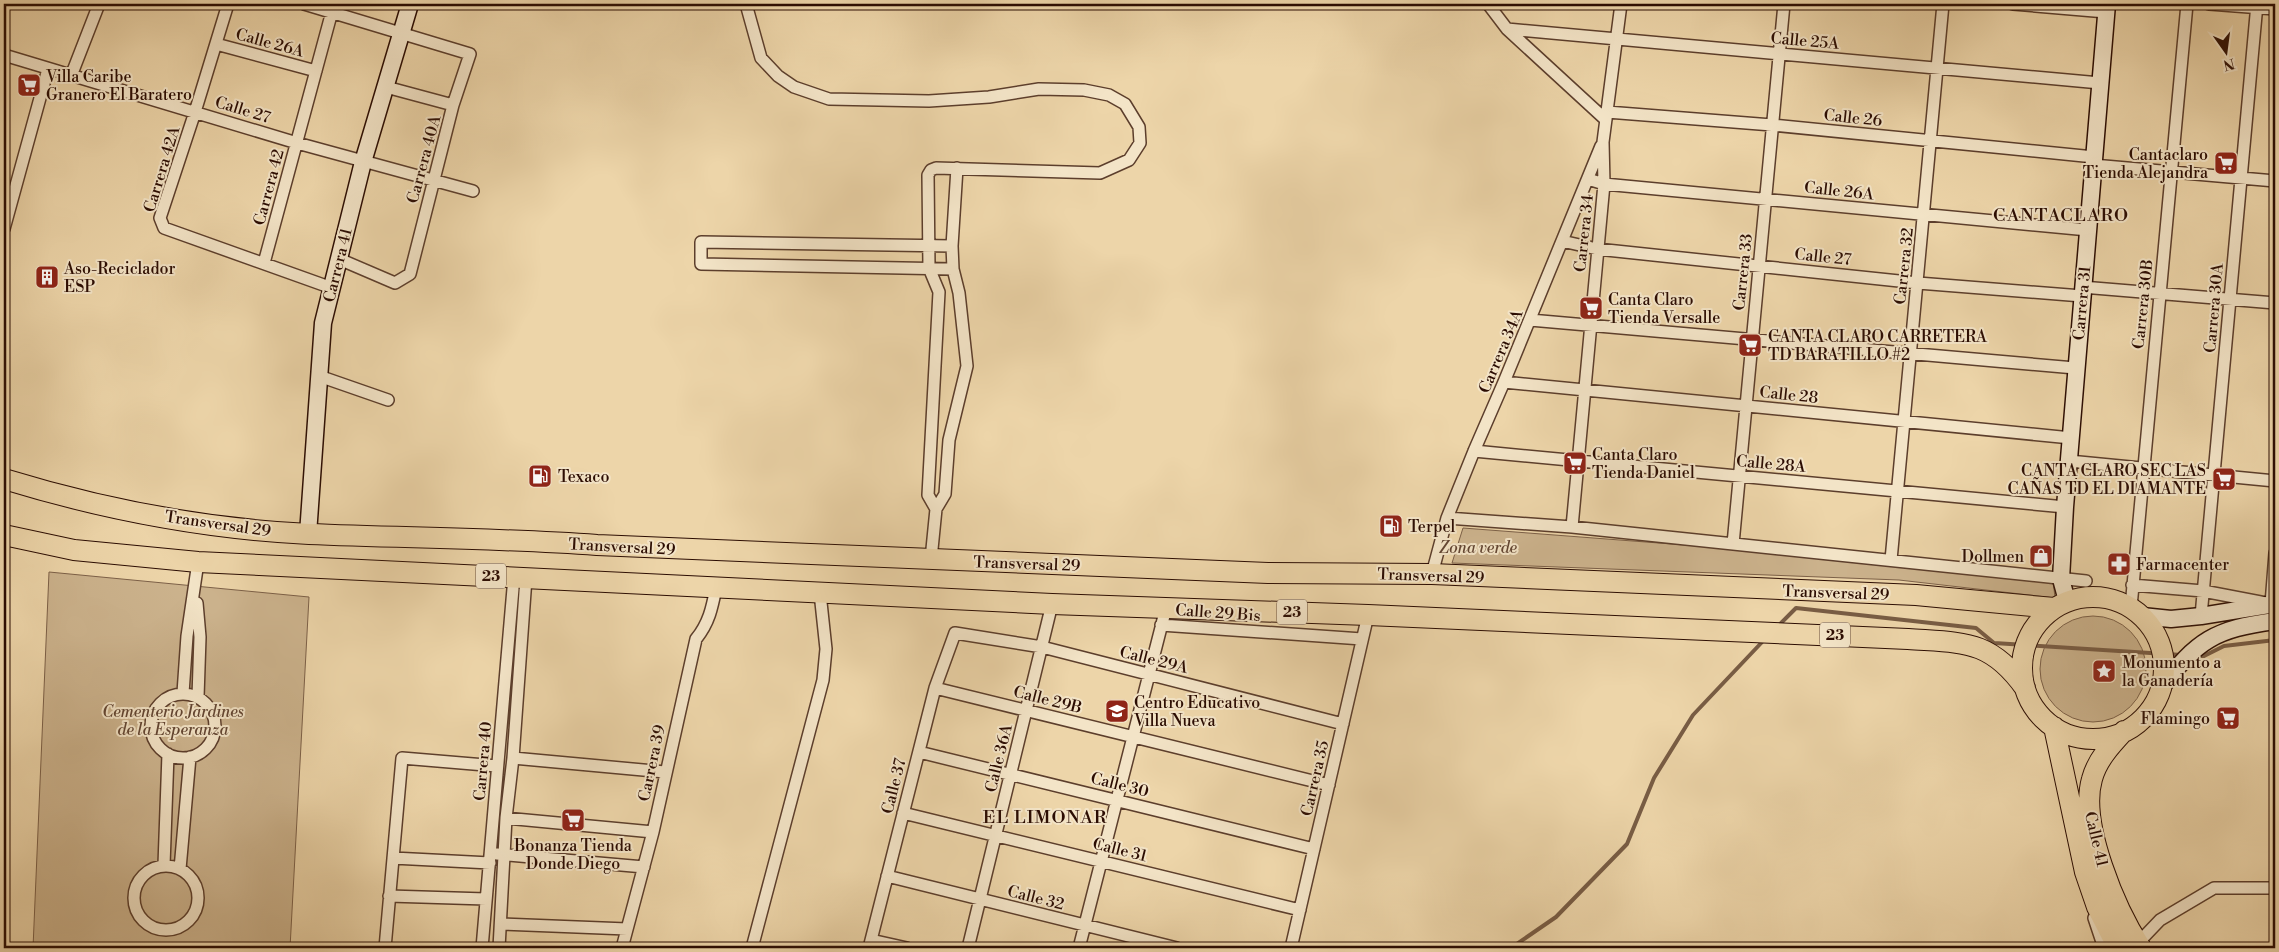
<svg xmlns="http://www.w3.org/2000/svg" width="2279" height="952" font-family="'Libre Bodoni',serif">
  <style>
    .green { fill: #ccb38d; stroke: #7c6048 }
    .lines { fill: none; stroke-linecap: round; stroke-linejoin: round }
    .stream { stroke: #785c44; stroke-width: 4 }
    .street-casing { stroke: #5c3e2c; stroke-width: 14 }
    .secondary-casing { stroke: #2b0c02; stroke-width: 19 }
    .highway-casing { stroke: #2b0c02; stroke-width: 22 }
    .street { stroke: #f3e4c7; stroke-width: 11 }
    .secondary { stroke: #f3e4c7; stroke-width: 16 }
    .highway { stroke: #edd5a9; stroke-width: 20 }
    .labels { text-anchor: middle; stroke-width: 4; stroke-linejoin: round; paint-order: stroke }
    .shield { fill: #f3e4c7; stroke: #674d3d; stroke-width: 1 }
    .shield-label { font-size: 15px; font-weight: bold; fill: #2b0c02 }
    .street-label { font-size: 16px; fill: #2b0c02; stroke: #f3e4c7 }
    .poi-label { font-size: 16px; fill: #2b0c02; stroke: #f3e4c7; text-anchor: start }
    .park-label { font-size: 16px; font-style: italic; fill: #634633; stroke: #f3e4c7 }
    .neighbourhood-label { font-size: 18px; letter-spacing: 1px; fill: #2b0c02; stroke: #f3e4c7 }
  </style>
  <rect width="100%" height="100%" fill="#edd5a9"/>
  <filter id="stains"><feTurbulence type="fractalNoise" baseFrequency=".004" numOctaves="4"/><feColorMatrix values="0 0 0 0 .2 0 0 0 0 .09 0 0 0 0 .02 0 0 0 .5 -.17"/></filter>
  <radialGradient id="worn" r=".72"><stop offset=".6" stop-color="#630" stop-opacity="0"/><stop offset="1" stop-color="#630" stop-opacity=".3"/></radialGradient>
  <!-- green -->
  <path class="green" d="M1463,528L1724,548L2053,580L2055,598L1899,580L1452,563Z
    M49,572L309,597L290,948H33Z
    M2040 669a53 53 0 1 1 106 0a53 53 0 1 1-106 0Z"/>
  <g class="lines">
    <!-- stream -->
    <path class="stream" d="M1778,626L1796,608L1976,628L1994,643L2182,655
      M2196,656H2204L2224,646L2275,640
      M1511,948L1556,917L1627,844L1654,778L1693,715L1764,640"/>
    <!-- street casing -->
    <g class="street-casing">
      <path id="street" d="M228,4L195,112L160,218L164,228L332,288
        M304,4L470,54L453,105L410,274L395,283L339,259
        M746,4L761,58L778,76L794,87L829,99L929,101L989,97L1039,89L1084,90L1109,95L1125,104L1139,127L1140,143L1129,160L1100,173L936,168L931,170L928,175L929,268L939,292L928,495L936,509
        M1488,4L1507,29L1606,120
        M2013,4L2106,12
        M2209,4L2275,9
        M1507,29L2100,83
        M216,44L316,71
        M4,55L297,143L473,191
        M71,76L99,4
        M386,87L453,105
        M1607,112L1772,125L2094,157
        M2093,165L2275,181
        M1588,179L1604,184L2088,230
        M4,229L48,69
        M1562,241L1597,249L1918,283L2082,296
        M952,246L701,242V264L953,269
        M264,263L334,4
        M2082,287L2275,303
        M1530,320L2075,368
        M319,376L388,400
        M1504,382L2071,438
        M1474,451L2065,507
        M2069,461L2275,481
        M1447,518L1572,527L2086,581
        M1572,527L1604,184L1603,142L1621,4
        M1733,544L1784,4
        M931,559L936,509L945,494L949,440L967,366L959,293L953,269L952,246L957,168
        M1891,560L1943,4
        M1432,574L1447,518L1474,451L1504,382L1601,146
        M2132,585L2203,591L2271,604L2275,553
        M197,603L200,637L198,697
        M2131,607L2187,4
        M2201,616L2257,4
        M1161,625L1362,639
        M935,688L1329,785
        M183,693L187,636L198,562
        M151 726a32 32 0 1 1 64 0a32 32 0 1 1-64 0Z
        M919,752L1314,849
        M513,758L665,772
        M903,813L1300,910
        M506,818L653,832
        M497,854L644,867
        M393,858L490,863
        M164,865L168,754
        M134 898a32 32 0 1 1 64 0a32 32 0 1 1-64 0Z
        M180,869L190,757
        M887,876L1177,948
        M389,896L486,899
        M2094,918L2104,948
        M501,924L627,929
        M871,940L907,948
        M2138,943L2160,920L2214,888H2275
        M385,948L402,758L497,766
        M482,948L514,577
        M499,948L506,818L513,758L526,578
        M622,948L653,832L696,639C709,623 712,608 716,588
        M752,948L823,680L826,649L820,593
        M869,948L935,688L955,633L1042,647L1343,724
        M968,948L1052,604
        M1079,948L1166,608
        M1291,948L1368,615"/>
    </g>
    <!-- secondary casing -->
    <g class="secondary-casing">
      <path id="secondary" d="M308,534L323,323L363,162L410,4
        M2067,601L2061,579L2065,507L2107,4
        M2142,616L2171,619L2201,616L2275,604
        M2161,688C2197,640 2215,629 2275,621"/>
    </g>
    <!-- highway casing -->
    <g class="highway-casing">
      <path id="highway" d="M4,479C102,509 207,529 309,534C405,538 501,538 597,545L1268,573L1432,574L1916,595L2054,608
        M4,535L74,550L198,562L1052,604L1368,615L1908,639C1963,643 1990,639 2025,688
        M2022 668a71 71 0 1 1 142 0a71 71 0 1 1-142 0Z
        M2054,727L2085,872L2097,907L2118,948
        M2124,731C2111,745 2097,760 2092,779C2079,824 2116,910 2141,948"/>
    </g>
    <!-- street -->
    <use href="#street" class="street"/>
    <!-- secondary -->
    <use href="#secondary" class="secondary"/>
    <!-- highway -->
    <use href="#highway" class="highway"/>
  </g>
  <!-- icons -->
  <defs>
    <g id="supermarket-square" transform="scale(1.25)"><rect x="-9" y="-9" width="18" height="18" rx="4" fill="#8f2418" stroke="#f3e4c7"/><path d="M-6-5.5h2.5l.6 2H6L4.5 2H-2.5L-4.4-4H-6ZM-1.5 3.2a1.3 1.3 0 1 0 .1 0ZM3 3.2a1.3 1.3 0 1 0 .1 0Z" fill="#fff"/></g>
    <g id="building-square" transform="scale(1.25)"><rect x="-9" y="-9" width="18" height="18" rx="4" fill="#8f2418" stroke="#f3e4c7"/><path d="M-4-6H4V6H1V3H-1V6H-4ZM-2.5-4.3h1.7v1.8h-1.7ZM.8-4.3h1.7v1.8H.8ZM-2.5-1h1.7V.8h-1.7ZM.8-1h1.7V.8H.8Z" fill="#fff"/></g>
    <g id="fuel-square" transform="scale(1.25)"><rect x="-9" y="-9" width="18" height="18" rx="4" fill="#8f2418" stroke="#f3e4c7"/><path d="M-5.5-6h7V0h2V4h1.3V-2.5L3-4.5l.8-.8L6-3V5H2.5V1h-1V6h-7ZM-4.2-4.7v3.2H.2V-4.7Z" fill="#fff"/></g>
    <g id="shop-square" transform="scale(1.25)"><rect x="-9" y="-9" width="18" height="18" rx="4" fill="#8f2418" stroke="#f3e4c7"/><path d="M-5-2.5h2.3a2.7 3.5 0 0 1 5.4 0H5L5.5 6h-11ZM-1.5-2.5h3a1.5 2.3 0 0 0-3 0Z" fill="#fff"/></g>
    <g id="pharmacy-square" transform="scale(1.25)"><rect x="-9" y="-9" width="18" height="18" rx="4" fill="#8f2418" stroke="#f3e4c7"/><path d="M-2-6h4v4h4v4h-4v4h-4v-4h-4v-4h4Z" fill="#fff"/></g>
    <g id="sight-square" transform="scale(1.25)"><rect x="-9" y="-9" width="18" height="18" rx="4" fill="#8f2418" stroke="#f3e4c7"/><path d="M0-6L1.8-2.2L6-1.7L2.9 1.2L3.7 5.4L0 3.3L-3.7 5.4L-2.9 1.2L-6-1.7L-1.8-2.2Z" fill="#fff"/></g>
    <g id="school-square" transform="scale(1.25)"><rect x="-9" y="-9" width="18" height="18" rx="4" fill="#8f2418" stroke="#f3e4c7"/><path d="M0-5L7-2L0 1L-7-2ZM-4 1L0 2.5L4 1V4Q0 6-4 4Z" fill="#fff"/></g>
  </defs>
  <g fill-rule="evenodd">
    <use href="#supermarket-square" x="29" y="85"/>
    <use href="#supermarket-square" x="2226" y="163"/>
    <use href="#building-square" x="47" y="277"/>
    <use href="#supermarket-square" x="1591" y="308"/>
    <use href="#supermarket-square" x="1750" y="345"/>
    <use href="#supermarket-square" x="1575" y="463"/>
    <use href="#fuel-square" x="540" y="476"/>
    <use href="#supermarket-square" x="2224" y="479"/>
    <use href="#fuel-square" x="1391" y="526"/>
    <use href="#shop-square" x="2041" y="556"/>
    <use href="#pharmacy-square" x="2119" y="564"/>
    <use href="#sight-square" x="2104" y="671"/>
    <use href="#school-square" x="1117" y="711"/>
    <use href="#supermarket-square" x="2228" y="718"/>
    <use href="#supermarket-square" x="573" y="820"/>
  </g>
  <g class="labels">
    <!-- shield labels -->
    <g class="shield">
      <rect x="476" y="563.5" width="30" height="25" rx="4"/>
      <rect x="1277" y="599.5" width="30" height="25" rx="4"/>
      <rect x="1820" y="622.5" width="30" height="25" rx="4"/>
    </g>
    <g class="shield-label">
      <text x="491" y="581">23</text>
      <text x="1292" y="617">23</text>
      <text x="1835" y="640">23</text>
    </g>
    <!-- street labels -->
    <g class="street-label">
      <text transform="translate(1805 40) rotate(5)" y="6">Calle 25A</text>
      <text transform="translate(270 42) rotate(15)" y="6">Calle 26A</text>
      <text transform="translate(243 109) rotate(17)" y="6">Calle 27</text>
      <text transform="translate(1853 117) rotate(6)" y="6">Calle 26</text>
      <text transform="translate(423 159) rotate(-75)" y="6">Carrera 40A</text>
      <text transform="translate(161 169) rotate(-73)" y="6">Carrera 42A</text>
      <text transform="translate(268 187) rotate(-75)" y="6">Carrera 42</text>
      <text transform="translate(1839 190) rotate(6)" y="6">Calle 26A</text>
      <text transform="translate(1583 233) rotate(-84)" y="6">Carrera 34</text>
      <text transform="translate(1823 256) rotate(6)" y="6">Calle 27</text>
      <text transform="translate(337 265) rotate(-76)" y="6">Carrera 41</text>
      <text transform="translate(1903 266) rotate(-84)" y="6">Carrera 32</text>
      <text transform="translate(1742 272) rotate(-84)" y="6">Carrera 33</text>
      <text transform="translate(2081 303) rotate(-85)" y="6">Carrera 31</text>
      <text transform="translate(2142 304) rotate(-84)" y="6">Carrera 30B</text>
      <text transform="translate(2213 308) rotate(-85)" y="6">Carrera 30A</text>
      <text transform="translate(1500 351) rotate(-67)" y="6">Carrera 34A</text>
      <text transform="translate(1789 394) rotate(6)" y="6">Calle 28</text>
      <text transform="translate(1771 463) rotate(5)" y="6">Calle 28A</text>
      <text transform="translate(218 523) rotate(8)" y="6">Transversal 29</text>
      <text transform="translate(622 546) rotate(3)" y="6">Transversal 29</text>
      <text transform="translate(1027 563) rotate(2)" y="6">Transversal 29</text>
      <text transform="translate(1431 575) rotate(2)" y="6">Transversal 29</text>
      <text transform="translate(1836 592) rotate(2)" y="6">Transversal 29</text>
      <text transform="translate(1218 612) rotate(4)" y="6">Calle 29 Bis</text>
      <text transform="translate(1154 659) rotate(14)" y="6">Calle 29A</text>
      <text transform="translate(1048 699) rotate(14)" y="6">Calle 29B</text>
      <text transform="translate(998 758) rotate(-76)" y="6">Calle 36A</text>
      <text transform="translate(482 761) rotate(-85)" y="6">Carrera 40</text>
      <text transform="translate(651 763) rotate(-78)" y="6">Carrera 39</text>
      <text transform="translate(1314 778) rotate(-77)" y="6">Carrera 35</text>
      <text transform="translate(1120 784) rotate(14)" y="6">Calle 30</text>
      <text transform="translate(893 786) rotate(-76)" y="6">Calle 37</text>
      <text transform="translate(2097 839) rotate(77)" y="6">Calle 41</text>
      <text transform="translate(1120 849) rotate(14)" y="6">Calle 31</text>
      <text transform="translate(1036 897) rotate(14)" y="6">Calle 32</text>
    </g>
    <!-- poi labels -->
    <g class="poi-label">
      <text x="46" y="82">Villa Caribe<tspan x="46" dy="18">Granero El Baratero</tspan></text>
      <text x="2208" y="160" text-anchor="end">Cantaclaro<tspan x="2208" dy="18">Tienda Alejandra</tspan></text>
      <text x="64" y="274">Aso-Reciclador<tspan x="64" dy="18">ESP</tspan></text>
      <text x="1608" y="305">Canta Claro<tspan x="1608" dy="18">Tienda Versalle</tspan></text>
      <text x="1768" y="342">CANTA CLARO CARRETERA<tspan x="1768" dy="18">TD BARATILLO #2</tspan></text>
      <text x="1592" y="460">Canta Claro<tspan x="1592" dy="18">Tienda Daniel</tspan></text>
      <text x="2206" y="476" text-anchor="end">CANTA CLARO SEC LAS<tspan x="2206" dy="18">CAÑAS TD EL DIAMANTE</tspan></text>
      <text x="558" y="482">Texaco</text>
      <text x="1408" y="532">Terpel</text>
      <text x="2024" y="562" text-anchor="end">Dollmen</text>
      <text x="2136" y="570">Farmacenter</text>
      <text x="2122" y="668">Monumento a<tspan x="2122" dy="18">la Ganadería</tspan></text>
      <text x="1134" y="708">Centro Educativo<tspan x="1134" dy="18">Villa Nueva</tspan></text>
      <text x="2210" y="724" text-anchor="end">Flamingo</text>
      <text x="573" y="851" text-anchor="middle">Bonanza Tienda<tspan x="573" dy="18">Donde Diego</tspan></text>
    </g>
    <!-- park labels -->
    <g class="park-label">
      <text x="1478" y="553">Zona verde</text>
      <text x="173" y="717">Cementerio Jardines<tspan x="173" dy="18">de la Esperanza</tspan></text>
    </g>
    <!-- neighbourhood labels -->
    <g class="neighbourhood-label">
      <text x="2061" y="221">CANTACLARO</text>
      <text x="1045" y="823">EL LIMONAR</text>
    </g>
  </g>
  <!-- margin -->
  <rect width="2279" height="952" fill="none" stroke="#edd5a9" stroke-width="20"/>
  <rect x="5" y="5" width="2269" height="942" fill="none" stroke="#2b0c02" stroke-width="2.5"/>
  <rect x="10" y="10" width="2259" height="932" fill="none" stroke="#2b0c02"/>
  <!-- north arrow -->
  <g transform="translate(2226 52) rotate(166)" stroke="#f3e4c7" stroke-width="4" paint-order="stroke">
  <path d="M0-4L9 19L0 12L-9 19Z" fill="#2b0c02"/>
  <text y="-8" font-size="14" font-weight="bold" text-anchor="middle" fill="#2b0c02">N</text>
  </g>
  <rect width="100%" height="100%" filter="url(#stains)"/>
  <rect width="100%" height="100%" fill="url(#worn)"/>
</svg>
